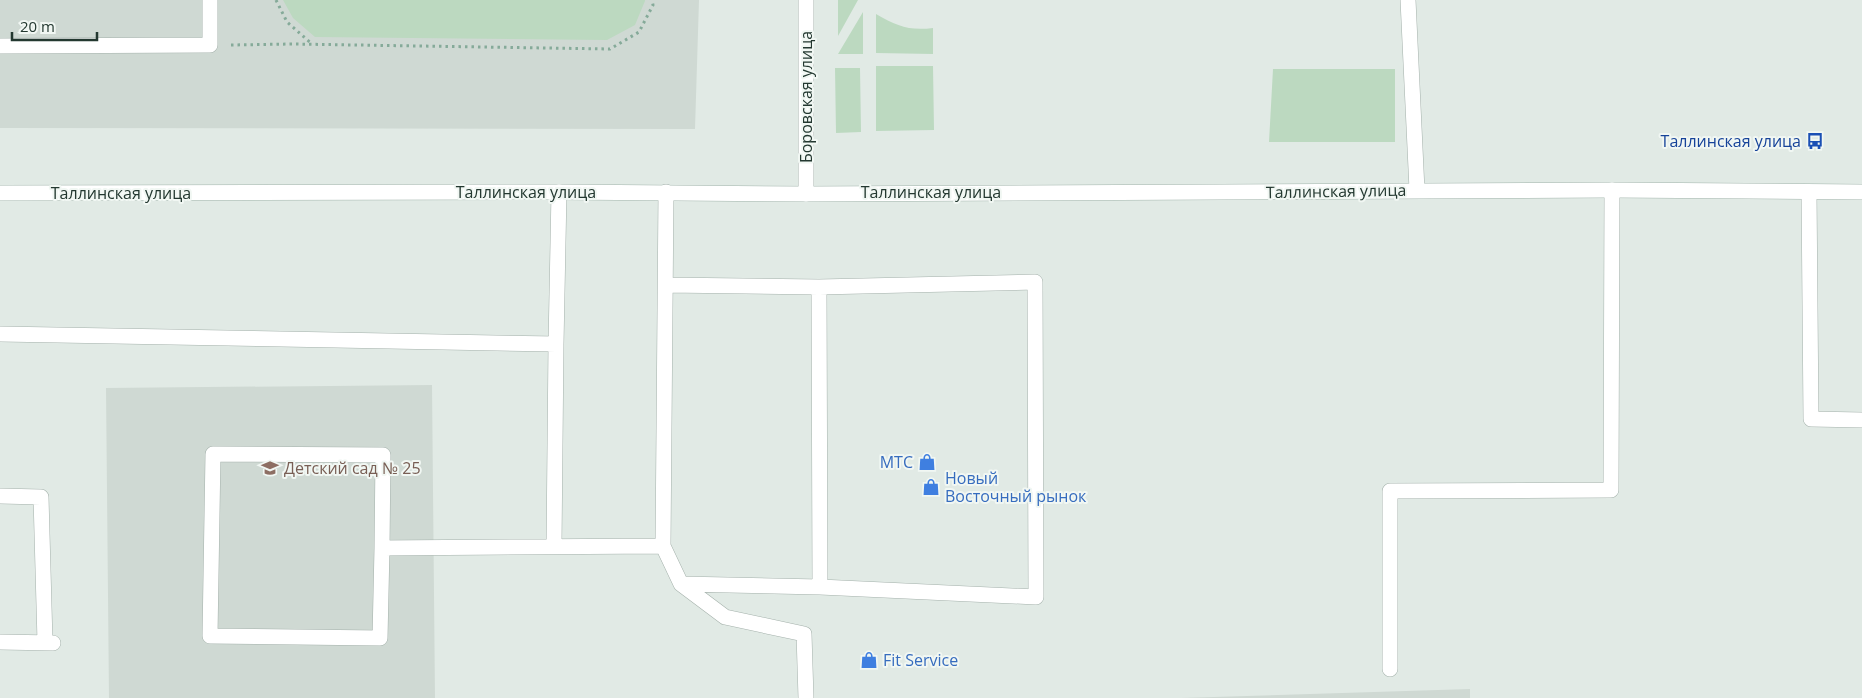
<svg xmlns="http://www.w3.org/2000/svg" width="1862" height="698" font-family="'Open Sans',sans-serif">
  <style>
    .built { fill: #cfd9d3 }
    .green { fill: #bcd9c0 }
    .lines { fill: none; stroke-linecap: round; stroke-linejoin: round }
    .lane-casing { stroke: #a4b1ab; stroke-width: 16 }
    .street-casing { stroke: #a4b1ab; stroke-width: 16 }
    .secondary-casing { stroke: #a1b4ab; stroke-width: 16 }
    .path { stroke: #85aa99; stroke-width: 3; stroke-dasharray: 2.5 4; stroke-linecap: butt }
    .lane { stroke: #fff; stroke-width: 15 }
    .street { stroke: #fff; stroke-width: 15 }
    .secondary { stroke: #fff; stroke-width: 15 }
    .labels { text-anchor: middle; stroke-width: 4; stroke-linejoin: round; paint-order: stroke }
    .street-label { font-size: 16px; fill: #233830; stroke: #f1f7f3 }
    .transit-label { font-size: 16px; fill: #164399; stroke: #f1f7f3; text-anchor: end }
    .shop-label { font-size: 16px; fill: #366cbe; stroke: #f1f7f3; text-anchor: start }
    .education-label { font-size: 16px; fill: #785e54; stroke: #f1f7f3; text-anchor: start }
  </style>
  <rect width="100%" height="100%" fill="#e1eae5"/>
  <!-- built -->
  <path class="built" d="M0,0H699L695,129L0,128Z
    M432,385L435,698H109L106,388Z
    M1470,689V698H1181Z"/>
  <!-- green -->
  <path class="green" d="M283,0H645V1L635,25L607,40L315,37L293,18Z
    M838,0H858L838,36Z
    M863,12V54H838Z
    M876,14C897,26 909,31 933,28V54L876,53Z
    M876,66H933L934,130L876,131Z
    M835,68H860L861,132L836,133Z
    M1273,69H1395V142H1269Z"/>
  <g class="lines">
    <!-- lane casing -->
    <g class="lane-casing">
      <path id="lane" d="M1408,0L1417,190
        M0,46L210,45V0
        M666,192L663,546L681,584L725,617L804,634L806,698
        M1809,192L1811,419L1862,420
        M666,285L819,287L1035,282L1036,597L820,587L681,584
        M819,287L820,587
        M0,334L556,344L559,192
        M0,496L41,497L45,642
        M554,546L556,344
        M382,548L380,638L210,636L213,454L383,455L382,548L663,546
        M0,642L53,643
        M1390,669V491L1611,490L1612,190"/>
    </g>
    <!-- street casing -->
    <g class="street-casing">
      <path id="street" d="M806,194V0"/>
    </g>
    <!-- secondary casing -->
    <g class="secondary-casing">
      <path id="secondary" d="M0,193L559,192L806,194L1612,190L1862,192"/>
    </g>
    <!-- path -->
    <path class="path" d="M276,0L287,22L312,44
      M231,45L292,44L610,49L639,32L653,5L652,0"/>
    <!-- lane -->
    <use href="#lane" class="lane"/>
    <!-- street -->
    <use href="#street" class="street"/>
    <!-- secondary -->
    <use href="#secondary" class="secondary"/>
  </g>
  <!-- icons -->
  <defs>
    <g id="bus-bare" transform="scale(1.35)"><path d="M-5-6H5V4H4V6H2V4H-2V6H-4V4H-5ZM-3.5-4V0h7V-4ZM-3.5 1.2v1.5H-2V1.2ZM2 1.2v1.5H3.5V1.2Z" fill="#1a4fb4" stroke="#f1f7f3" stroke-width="2.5" paint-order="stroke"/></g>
    <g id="shop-bare" transform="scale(1.35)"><path d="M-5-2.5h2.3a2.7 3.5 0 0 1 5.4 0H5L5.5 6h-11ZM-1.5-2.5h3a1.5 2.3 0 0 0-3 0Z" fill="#3f7fe0" stroke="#f1f7f3" stroke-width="2.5" paint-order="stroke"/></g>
    <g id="school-bare" transform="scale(1.35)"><path d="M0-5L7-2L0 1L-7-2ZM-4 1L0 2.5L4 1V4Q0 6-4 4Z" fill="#8d6e63" stroke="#f1f7f3" stroke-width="2.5" paint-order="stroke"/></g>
  </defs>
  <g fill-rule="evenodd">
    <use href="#bus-bare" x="1815" y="141"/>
    <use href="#shop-bare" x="927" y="462"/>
    <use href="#school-bare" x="270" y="468"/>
    <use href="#shop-bare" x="931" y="487"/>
    <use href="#shop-bare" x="869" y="660"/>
  </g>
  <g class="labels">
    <!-- street labels -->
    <g class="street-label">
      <text transform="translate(806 97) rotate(-90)" y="6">Боровская улица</text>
      <text transform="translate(1336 191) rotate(-1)" y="6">Таллинская улица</text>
      <text x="526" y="198">Таллинская улица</text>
      <text x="931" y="198">Таллинская улица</text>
      <text x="121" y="199">Таллинская улица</text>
    </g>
    <!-- transit labels -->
    <g class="transit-label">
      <text x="1801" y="147">Таллинская улица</text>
    </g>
    <!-- shop labels -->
    <g class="shop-label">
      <text x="913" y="468" text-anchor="end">МТС</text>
      <text x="945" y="484">Новый<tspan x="945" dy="18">Восточный рынок</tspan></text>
      <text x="883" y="666">Fit Service</text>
    </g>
    <!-- education labels -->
    <g class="education-label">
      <text x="284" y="474">Детский сад № 25</text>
    </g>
  </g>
  <!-- scale -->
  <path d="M12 32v8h85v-8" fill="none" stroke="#233830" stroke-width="2.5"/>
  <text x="20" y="32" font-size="15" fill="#233830" stroke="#f1f7f3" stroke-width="4" paint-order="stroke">20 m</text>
</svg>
